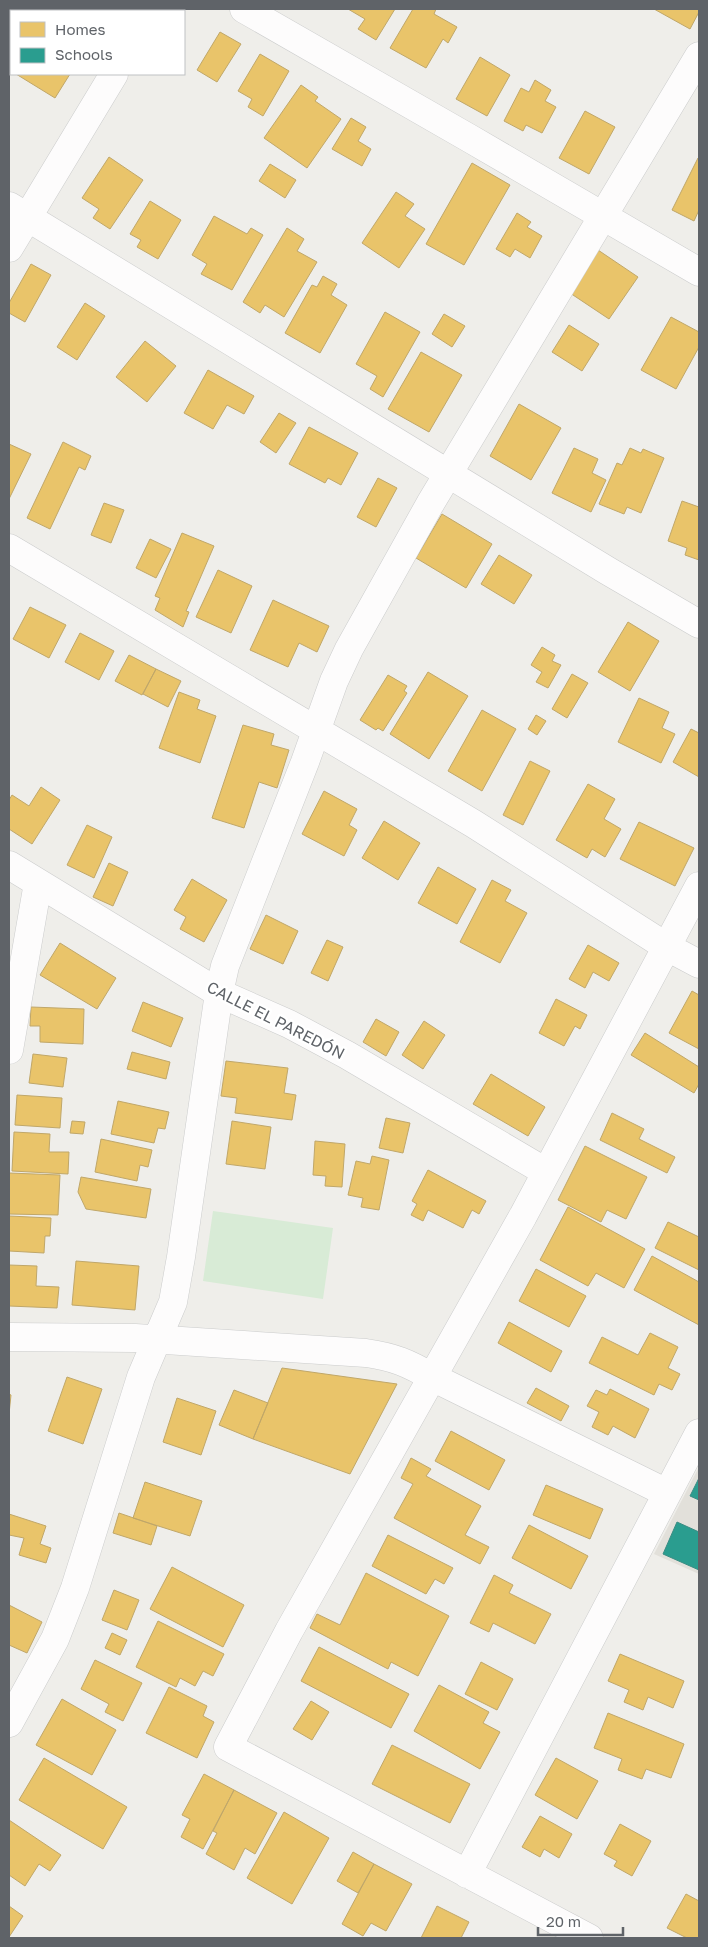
<svg xmlns="http://www.w3.org/2000/svg" width="708" height="1947" font-family="'Golos Text',sans-serif">
  <style>
    .education { fill: #e2e0da }
    .pitch { fill: #d8ebd6 }
    .homes { fill: #e9c46a; stroke: #c0a769 }
    .schools { fill: #2a9d8f; stroke: #3a8c83 }
    .lines { fill: none; stroke-linecap: round; stroke-linejoin: round }
    .street-casing { stroke: #cbcccc; stroke-width: 29 }
    .street { stroke: #fdfcfc; stroke-width: 28 }
    .labels { text-anchor: middle; stroke-width: 5; stroke-linejoin: round; paint-order: stroke }
    .street-label { font-size: 16px; fill: #5f6368; stroke: #fff }
  </style>
  <rect width="100%" height="100%" fill="#efeeea"/>
  <!-- education -->
  <path class="education" d="M699,1467V1574L654,1554Z"/>
  <!-- pitch -->
  <path class="pitch" d="M213,1211L333,1228L323,1299L203,1281Z"/>
  <!-- homes -->
  <path class="homes" d="M9,9H18L17,11L11,13Z
    M348,9H395L376,40L358,29L365,19Z
    M413,9H436L434,14L457,27L448,43L443,39L426,68L390,48Z
    M654,9H699V12L690,29Z
    M220,32L241,44L217,82L197,70Z
    M260,54L289,71L263,116L248,107L252,99L238,91Z
    M480,57L510,75L487,116L456,99Z
    M16,74H70L55,98Z
    M535,80L551,90L545,101L556,107L542,133L526,125L523,131L504,121L521,88L529,92Z
    M301,85L318,97L315,101L341,119L307,168L264,138Z
    M585,111L615,127L589,174L559,158Z
    M351,118L366,127L358,141L371,149L362,166L332,149Z
    M109,157L143,180L110,229L93,218L99,209L82,198Z
    M698,158L699,159V210L694,221L672,210Z
    M472,163L510,185L464,265L426,244Z
    M270,164L296,180L285,198L259,181Z
    M396,192L414,204L405,216L425,229L399,268L362,243Z
    M150,201L181,220L158,259L137,247L141,240L130,234Z
    M517,213L531,222L527,227L542,236L530,258L515,249L510,257L496,249Z
    M214,216L247,234L251,228L263,235L232,290L201,274L207,264L192,255Z
    M287,228L304,239L297,251L317,262L284,317L265,305L260,313L243,302Z
    M598,250L638,277L609,319L570,293Z
    M31,264L51,275L25,322L9,313V303Z
    M323,276L337,284L331,295L347,305L320,353L285,333L312,285L317,287Z
    M85,303L105,316L77,360L57,347Z
    M385,312L420,332L383,397L370,389L377,376L356,364Z
    M444,314L465,326L452,347L432,334Z
    M671,317L699,332V347L676,389L641,370Z
    M569,325L599,344L582,371L552,352Z
    M145,341L176,366L147,402L116,377Z
    M421,352L462,375L429,432L388,409Z
    M208,370L254,396L244,414L227,405L213,429L184,413Z
    M519,404L561,428L531,480L490,456Z
    M279,413L296,423L276,453L260,442Z
    M309,427L358,453L341,485L328,478L325,483L289,464Z
    M63,442L91,456L85,470L79,467L50,529L27,518Z
    M9,444L31,454L9,499Z
    M574,448L598,459L592,473L606,480L591,512L552,493Z
    M630,448L641,453L643,449L664,458L641,513L627,507L624,514L599,504L617,463L622,465Z
    M378,478L397,488L376,527L357,517Z
    M682,501L699,507V560L685,555L687,548L668,541Z
    M104,503L124,510L111,543L91,535Z
    M442,514L492,544L466,588L416,558Z
    M182,533L214,546L186,611L189,612L183,627L155,610L160,598L155,596Z
    M150,539L171,549L156,578L136,568Z
    M499,555L532,575L514,604L481,584Z
    M218,570L252,586L231,633L196,617Z
    M273,600L329,626L317,652L299,643L288,667L250,650Z
    M30,607L66,625L49,658L13,639Z
    M628,622L659,641L630,691L598,672Z
    M80,633L114,651L99,680L65,662Z
    M542,647L555,655L552,661L561,665L548,688L536,682L542,672L531,665Z
    M129,655L156,669L142,695L115,681Z
    M156,669L181,681L168,707L143,694Z
    M428,672L468,696L429,759L390,734Z
    M572,674L588,683L567,718L552,709Z
    M388,675L407,686L404,691L407,693L383,731L378,728L376,730L360,720Z
    M179,692L200,700L197,709L216,716L200,763L159,748Z
    M639,698L669,712L662,728L675,734L661,763L618,742Z
    M482,710L516,729L482,791L448,771Z
    M536,715L546,721L537,735L528,729Z
    M243,725L274,734L271,745L289,750L277,788L259,782L244,828L212,818Z
    M691,729L699,733V777L673,762Z
    M530,761L550,771L523,825L503,815Z
    M588,784L615,799L604,819L621,829L605,857L592,849L587,858L556,840Z
    M41,787L60,800L32,844L9,829V800L12,795L29,806Z
    M324,791L357,809L349,825L357,830L344,856L302,834Z
    M384,821L420,843L398,880L362,858Z
    M639,822L694,848L675,886L620,859Z
    M87,825L112,837L94,878L67,865Z
    M109,863L128,872L113,906L93,897Z
    M438,867L476,889L457,924L418,903Z
    M192,879L227,900L204,942L180,929L186,917L174,910Z
    M492,880L511,890L505,901L527,913L500,963L460,942Z
    M266,915L298,931L283,964L250,949Z
    M327,940L343,947L328,981L311,973Z
    M60,943L116,978L97,1009L40,975Z
    M588,945L619,963L609,981L593,972L585,988L569,979Z
    M692,991L699,995V1049L669,1033Z
    M556,999L587,1015L580,1029L575,1026L564,1046L539,1033Z
    M143,1002L183,1018L171,1047L132,1031Z
    M31,1007L84,1009L83,1044L40,1042V1026H30Z
    M376,1019L399,1032L386,1056L363,1042Z
    M424,1021L445,1035L423,1069L402,1055Z
    M645,1033L699,1067V1084L694,1093L631,1055Z
    M132,1052L170,1062L166,1079L127,1069Z
    M33,1054L67,1058L63,1087L29,1083Z
    M226,1061L288,1068L284,1093L296,1095L292,1120L235,1113L237,1098L221,1096Z
    M491,1074L545,1107L528,1136L473,1104Z
    M17,1095L62,1098L60,1128L15,1125Z
    M118,1101L169,1112L165,1129L158,1128L154,1143L111,1134Z
    M612,1113L644,1129L639,1139L675,1157L667,1173L600,1140Z
    M386,1118L410,1123L403,1153L379,1148Z
    M72,1121L85,1122L83,1134L70,1133Z
    M232,1121L271,1127L265,1169L226,1164Z
    M14,1132L50,1134L49,1152H69L68,1174L12,1171Z
    M101,1139L152,1150L148,1167L140,1165L137,1181L95,1172Z
    M315,1141L345,1144L342,1187L325,1186L326,1176L313,1175Z
    M585,1146L647,1177L626,1219L607,1210L601,1222L558,1200Z
    M372,1156L389,1160L379,1210L361,1207L363,1198L348,1195L356,1161L370,1164Z
    M428,1170L486,1201L479,1214L472,1210L463,1228L428,1210L423,1221L411,1215L417,1204L412,1201Z
    M9,1173L60,1175L58,1215L9,1214Z
    M81,1177L151,1189L146,1218L86,1209L78,1192Z
    M568,1207L645,1249L624,1288L596,1273L588,1286L540,1260Z
    M9,1216L51,1218L50,1236H45L44,1253L9,1251Z
    M668,1222L699,1237V1270L655,1248Z
    M652,1256L699,1282V1325L634,1290Z
    M76,1261L139,1266L135,1310L72,1305Z
    M9,1265L37,1266L36,1286L59,1287L57,1308L9,1306Z
    M536,1269L586,1296L569,1327L519,1301Z
    M509,1322L562,1351L551,1372L498,1343Z
    M650,1333L678,1347L668,1368L680,1374L672,1390L659,1384L654,1395L589,1363L602,1337L638,1355Z
    M282,1368L397,1384L350,1474L253,1439Z
    M67,1377L102,1389L83,1444L48,1431Z
    M536,1388L569,1406L561,1421L527,1403Z
    M610,1389L649,1409L635,1438L613,1426L608,1435L592,1427L599,1412L587,1406L596,1390L607,1395Z
    M234,1390L268,1403L253,1439L219,1425Z
    M9,1394L11,1395L9,1414Z
    M177,1398L216,1411L201,1455L163,1442Z
    M451,1431L505,1460L489,1490L435,1461Z
    M411,1458L431,1469L426,1476L481,1506L465,1535L489,1547L480,1564L394,1518L413,1484L401,1478Z
    M145,1482L202,1501L190,1536L133,1518Z
    M546,1485L603,1509L590,1539L533,1515Z
    M119,1513L157,1526L151,1545L113,1533Z
    M9,1514L46,1526L40,1544L51,1548L46,1563L19,1555L24,1538L9,1535Z
    M529,1525L588,1556L571,1589L512,1558Z
    M388,1535L453,1568L444,1584L435,1579L426,1594L372,1566Z
    M172,1567L244,1605L223,1647L150,1609Z
    M366,1573L449,1616L418,1676L391,1662L388,1669L310,1628L317,1614L340,1625Z
    M494,1575L513,1585L509,1593L551,1614L535,1644L493,1623L489,1632L470,1623Z
    M114,1590L139,1600L127,1630L102,1620Z
    M9,1605L42,1622L27,1653L9,1645Z
    M158,1621L224,1654L213,1676L203,1671L195,1686L180,1678L176,1687L136,1667Z
    M112,1633L127,1640L120,1655L105,1648Z
    M319,1647L409,1694L391,1728L301,1681Z
    M620,1654L684,1681L673,1708L648,1697L643,1710L624,1702L629,1690L608,1681Z
    M95,1660L142,1683L123,1721L105,1712L109,1704L81,1689Z
    M481,1662L513,1679L497,1710L465,1694Z
    M439,1685L489,1712L483,1723L500,1732L480,1769L414,1731Z
    M169,1687L207,1706L203,1716L214,1722L197,1758L146,1733Z
    M62,1699L116,1730L92,1775L36,1745Z
    M311,1701L329,1712L312,1740L293,1729Z
    M608,1713L684,1744L671,1778L646,1769L642,1779L618,1770L622,1759L594,1748Z
    M392,1745L470,1784L450,1823L372,1784Z
    M44,1758L127,1807L103,1849L19,1800Z
    M556,1758L598,1781L577,1819L535,1795Z
    M204,1774L234,1790L203,1849L181,1837L190,1819L182,1815Z
    M234,1790L277,1813L255,1854L245,1848L234,1870L206,1854L217,1833L213,1831Z
    M284,1812L329,1838L292,1904L247,1878Z
    M540,1816L572,1834L559,1858L544,1849L540,1857L522,1847Z
    M9,1820L61,1855L50,1871L39,1864L25,1886L9,1875Z
    M620,1824L651,1841L632,1876L614,1866L617,1861L604,1854Z
    M353,1852L374,1864L358,1893L337,1881Z
    M374,1864L412,1884L386,1931L371,1923L363,1936L342,1924Z
    M686,1894L699,1901V1938H687L667,1928Z
    M9,1906L23,1916L9,1937Z
    M437,1906L469,1922L461,1938H421Z"/>
  <!-- schools -->
  <path class="schools" d="M699,1478V1500L690,1496Z
    M677,1522L699,1532V1570L663,1554Z"/>
  <g class="lines">
    <!-- street casing -->
    <g class="street-casing">
      <path id="street" d="M244,9L469,138L699,272
        M153,11L155,9
        M9,206L608,571L699,624
        M9,248L114,74
        M9,548L474,824L667,947L699,964
        M9,865L219,993L289,1024L347,1055L546,1172
        M9,1050L38,883
        M9,1337L135,1338L366,1353C394,1357 408,1363 432,1377L667,1493
        M9,1723L55,1639L75,1588L141,1377L173,1302L181,1257L219,993L225,966L305,762L334,681L349,649L430,504L699,56
        M467,1874L699,1433
        M589,1938L228,1747L289,1631L523,1216L699,886"/>
    </g>
    <!-- street -->
    <use href="#street" class="street"/>
  </g>
  <g class="labels">
    <!-- street labels -->
    <g class="street-label">
      <text transform="translate(276 1020) rotate(27)" y="6">CALLE EL PAREDÓN</text>
    </g>
  </g>
  <!-- border -->
  <rect width="708" height="1947" fill="none" stroke="#5f6368" stroke-width="20"/>
  <!-- legend -->
  <rect x="10" y="10" width="175" height="65" fill="#ffffff" stroke="#bfc1c3"/>
  <rect x="20" y="22" width="25" height="15" fill="#e9c46a" stroke="#bfc1c3"/>
  <text x="55" y="35" font-size="15" fill="#5f6368">Homes</text>
  <rect x="20" y="48" width="25" height="15" fill="#2a9d8f" stroke="#bfc1c3"/>
  <text x="55" y="60" font-size="15" fill="#5f6368">Schools</text>
  <!-- scale -->
  <path d="M538 1927v8h85v-8" fill="none" stroke="#5f6368" stroke-width="2.5"/>
  <text x="546" y="1927" font-size="15" fill="#5f6368" stroke="#ffffff" stroke-width="4" paint-order="stroke">20 m</text>
</svg>
